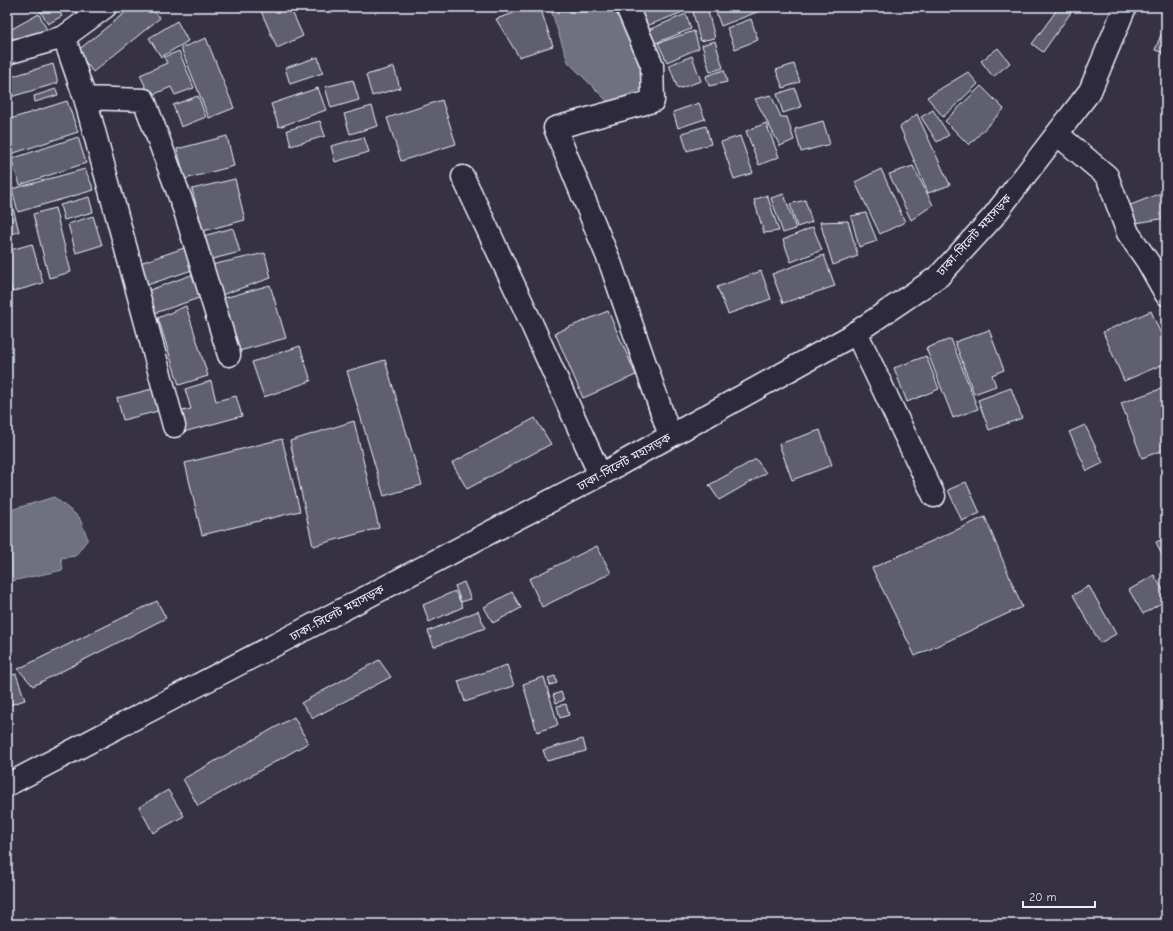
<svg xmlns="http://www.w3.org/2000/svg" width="1173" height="931" font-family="'Comic Neue','Noto Sans Bengali',sans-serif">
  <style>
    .water { fill: #70717f; stroke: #a0a4af }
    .building { fill: #605e6e; stroke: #e8f1f8 }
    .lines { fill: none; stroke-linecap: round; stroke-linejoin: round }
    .minor-casing { stroke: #e8f1f8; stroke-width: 25 }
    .highway-casing { stroke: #e8f1f8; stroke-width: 25 }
    .minor { stroke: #2f2a3d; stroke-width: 22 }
    .highway { stroke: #2f2a3d; stroke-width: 22 }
    .labels { text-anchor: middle; stroke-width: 3.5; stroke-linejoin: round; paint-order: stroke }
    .street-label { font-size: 12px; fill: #e8f1f8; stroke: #2f2a3d }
  </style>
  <rect width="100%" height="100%" fill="#363244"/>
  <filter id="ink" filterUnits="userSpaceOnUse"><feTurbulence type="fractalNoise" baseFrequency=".025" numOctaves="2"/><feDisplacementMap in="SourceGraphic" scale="8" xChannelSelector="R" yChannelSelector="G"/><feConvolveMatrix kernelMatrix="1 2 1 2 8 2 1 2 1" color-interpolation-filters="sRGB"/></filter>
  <g filter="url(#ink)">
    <!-- water -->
    <path class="water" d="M550,7H619L648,70L646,87L609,103L568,62Z
      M54,497L79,517L88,539L75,556L61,558L63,570L12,581L7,576V511Z"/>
    <!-- building -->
    <path class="building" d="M42,7H57L62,16L48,24L39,9Z
      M132,7H151L160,18L93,72L77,51Z
      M271,7H290L303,36L277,48L261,11Z
      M532,7H540L553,46L519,57L496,19Z
      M642,7H681L683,12L644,27L637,9Z
      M714,7H770L721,26Z
      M1059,7H1067L1072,11L1043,52L1032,44Z
      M707,8L715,38L700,41L693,12Z
      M39,14L47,30L17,46L8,31Z
      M686,14L691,29L653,44L648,30Z
      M751,19L758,40L735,49L727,28Z
      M177,21L188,41L161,57L149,38Z
      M1166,22V54L1155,50Z
      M694,31L699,48L667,62L658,43Z
      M206,38L234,108L209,118L181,48Z
      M715,41L723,68L710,72L702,45Z
      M998,48L1010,63L993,77L981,61Z
      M179,51L194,88L175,95L171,87L150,96L140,75L167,63L164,57Z
      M692,56L701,81L678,89L669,65Z
      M318,57L323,73L290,84L285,68Z
      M53,64L58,83L7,98V78Z
      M794,64L800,82L783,88L776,70Z
      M394,67L400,88L372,96L366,75Z
      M724,70L727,82L709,86L706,76Z
      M968,72L978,84L943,117L927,97Z
      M353,80L359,100L331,108L325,87Z
      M981,86L1004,109L969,145L945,121Z
      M318,88L326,110L279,127L271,104Z
      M795,88L801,107L783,113L777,94Z
      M56,89L58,95L35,102L34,96Z
      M771,95L781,117H787L794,140L780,146L755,99Z
      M198,96L206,117L181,127L173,105Z
      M442,100L456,144L401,161L387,118Z
      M67,101L78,132L8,155L7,120Z
      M699,103L705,119L678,128L673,112Z
      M372,106L378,126L350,134L344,114Z
      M933,110L949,135L937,142L921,117Z
      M917,114L950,185L928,193L900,127Z
      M320,121L325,136L291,146L287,130Z
      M823,121L830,144L801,152L795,129Z
      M766,123L779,157L759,165L746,131Z
      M706,126L711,144L687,151L682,133Z
      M227,136L234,166L185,179L177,149Z
      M740,136L753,173L734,179L721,142Z
      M78,137L86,163L20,185L11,159Z
      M364,137L369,152L335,162L331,146Z
      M913,166L933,205L911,220L889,174Z
      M85,169L94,190L18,212L12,189Z
      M881,169L905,222L880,234L855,182Z
      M235,179L245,220L203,231L192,189Z
      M9,191L19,232L7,235V192Z
      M1166,191V218L1130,224L1123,208Z
      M784,194L796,229L783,233L771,198Z
      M767,195L779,231L764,233L754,200Z
      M89,197L93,212L64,220L60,205Z
      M805,200L812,222L797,227L790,204Z
      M55,208L71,272L49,278L33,214Z
      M866,213L877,241L859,247L851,216Z
      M93,216L102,245L76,253L68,224Z
      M848,221L858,256L833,265L820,222Z
      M813,227L822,250L791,262L783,240Z
      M233,228L240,252L209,260L203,236Z
      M32,244L43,283L12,292L7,273V251Z
      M187,247L195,269L147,285L140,263Z
      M265,253L271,278L221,295L211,265Z
      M824,255L835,286L783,303L772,274Z
      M761,271L771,299L728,314L717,287Z
      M194,274L202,297L155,313L147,291Z
      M270,285L286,338L236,352L221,299Z
      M186,306L208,376L179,385L158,318Z
      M608,311L636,375L583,398L555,333Z
      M1151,311L1166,346V363L1124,381L1103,332Z
      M989,330L1004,370L992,375L996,386L974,394L955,342Z
      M951,339L978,409L953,418L926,348Z
      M300,346L311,381L264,397L252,362Z
      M926,356L939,389L907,402L894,368Z
      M385,360L422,485L384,496L347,371Z
      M211,381L216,401L236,396L242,416L180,433L174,413L191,409L185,389Z
      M1166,387V449L1142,458L1121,403Z
      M156,388L162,410L123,420L117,398Z
      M1011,388L1022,418L989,430L978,400Z
      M535,418L551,444L467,489L452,463Z
      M354,421L379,528L313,546L290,441Z
      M1085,425L1103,463L1087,471L1069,432Z
      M820,430L832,465L792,480L779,444Z
      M282,439L300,511L202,535L185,463Z
      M756,459L766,473L719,500L709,485Z
      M966,482L980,513L962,521L948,490Z
      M985,517L1022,607L915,656L872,568Z
      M1166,538V564L1156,542Z
      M597,546L611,573L542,607L529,579Z
      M1154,575L1166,595V600L1143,614L1129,590Z
      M464,582L471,599L461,602L455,586Z
      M1089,586L1116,634L1100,643L1073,595Z
      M455,591L463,607L429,622L423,605Z
      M512,592L521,608L493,623L484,607Z
      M157,601L166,618L33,686L18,669Z
      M478,611L485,628L434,647L428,631Z
      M379,660L391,677L313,718L301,703Z
      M507,665L514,686L465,702L458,681Z
      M16,674L25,700L7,706V677Z
      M555,676L557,683L550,685L548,678Z
      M544,677L558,725L537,732L523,684Z
      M561,692L564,700L556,703L553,695Z
      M566,704L569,715L560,718L557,706Z
      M294,717L308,743L198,806L183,779Z
      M583,739L586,751L547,761L543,750Z
      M168,790L184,816L153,833L139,807Z"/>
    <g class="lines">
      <!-- minor casing -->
      <g class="minor-casing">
        <path id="minor" d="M627,7L652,65L653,101L555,128L611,265L670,436
          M64,37L85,98L174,426
          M7,53L64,37L105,7
          M85,98L144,100L185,211L229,355
          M1057,134L1107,176L1128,233L1148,262L1166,294
          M463,177L524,307L600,475
          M856,332L934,496"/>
      </g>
      <!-- highway casing -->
      <g class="highway-casing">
        <path id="highway" d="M7,785L600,475L849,337L939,276L993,217L1090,91L1125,7"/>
      </g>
      <!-- minor -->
      <use href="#minor" class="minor"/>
      <!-- highway -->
      <use href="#highway" class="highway"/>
    </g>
  </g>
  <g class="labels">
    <!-- street labels -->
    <g class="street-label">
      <text transform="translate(974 235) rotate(-48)" y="4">ঢাকা-সিলেট মহাসড়ক</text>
      <text transform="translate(624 462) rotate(-29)" y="4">ঢাকা-সিলেট মহাসড়ক</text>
      <text transform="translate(337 613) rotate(-28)" y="4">ঢাকা-সিলেট মহাসড়ক</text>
    </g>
  </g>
  <!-- margin -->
  <rect width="1173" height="931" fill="none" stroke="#2f2a3d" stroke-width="24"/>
  <rect x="12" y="12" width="1149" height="907" fill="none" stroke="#e8f1f8" stroke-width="1.5" filter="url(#ink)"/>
  <!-- scale -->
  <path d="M1023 901v6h72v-6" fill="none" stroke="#e8f1f8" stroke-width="2"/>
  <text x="1029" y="901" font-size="12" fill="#e8f1f8" stroke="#2f2a3d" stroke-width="3" paint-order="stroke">20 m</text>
</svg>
